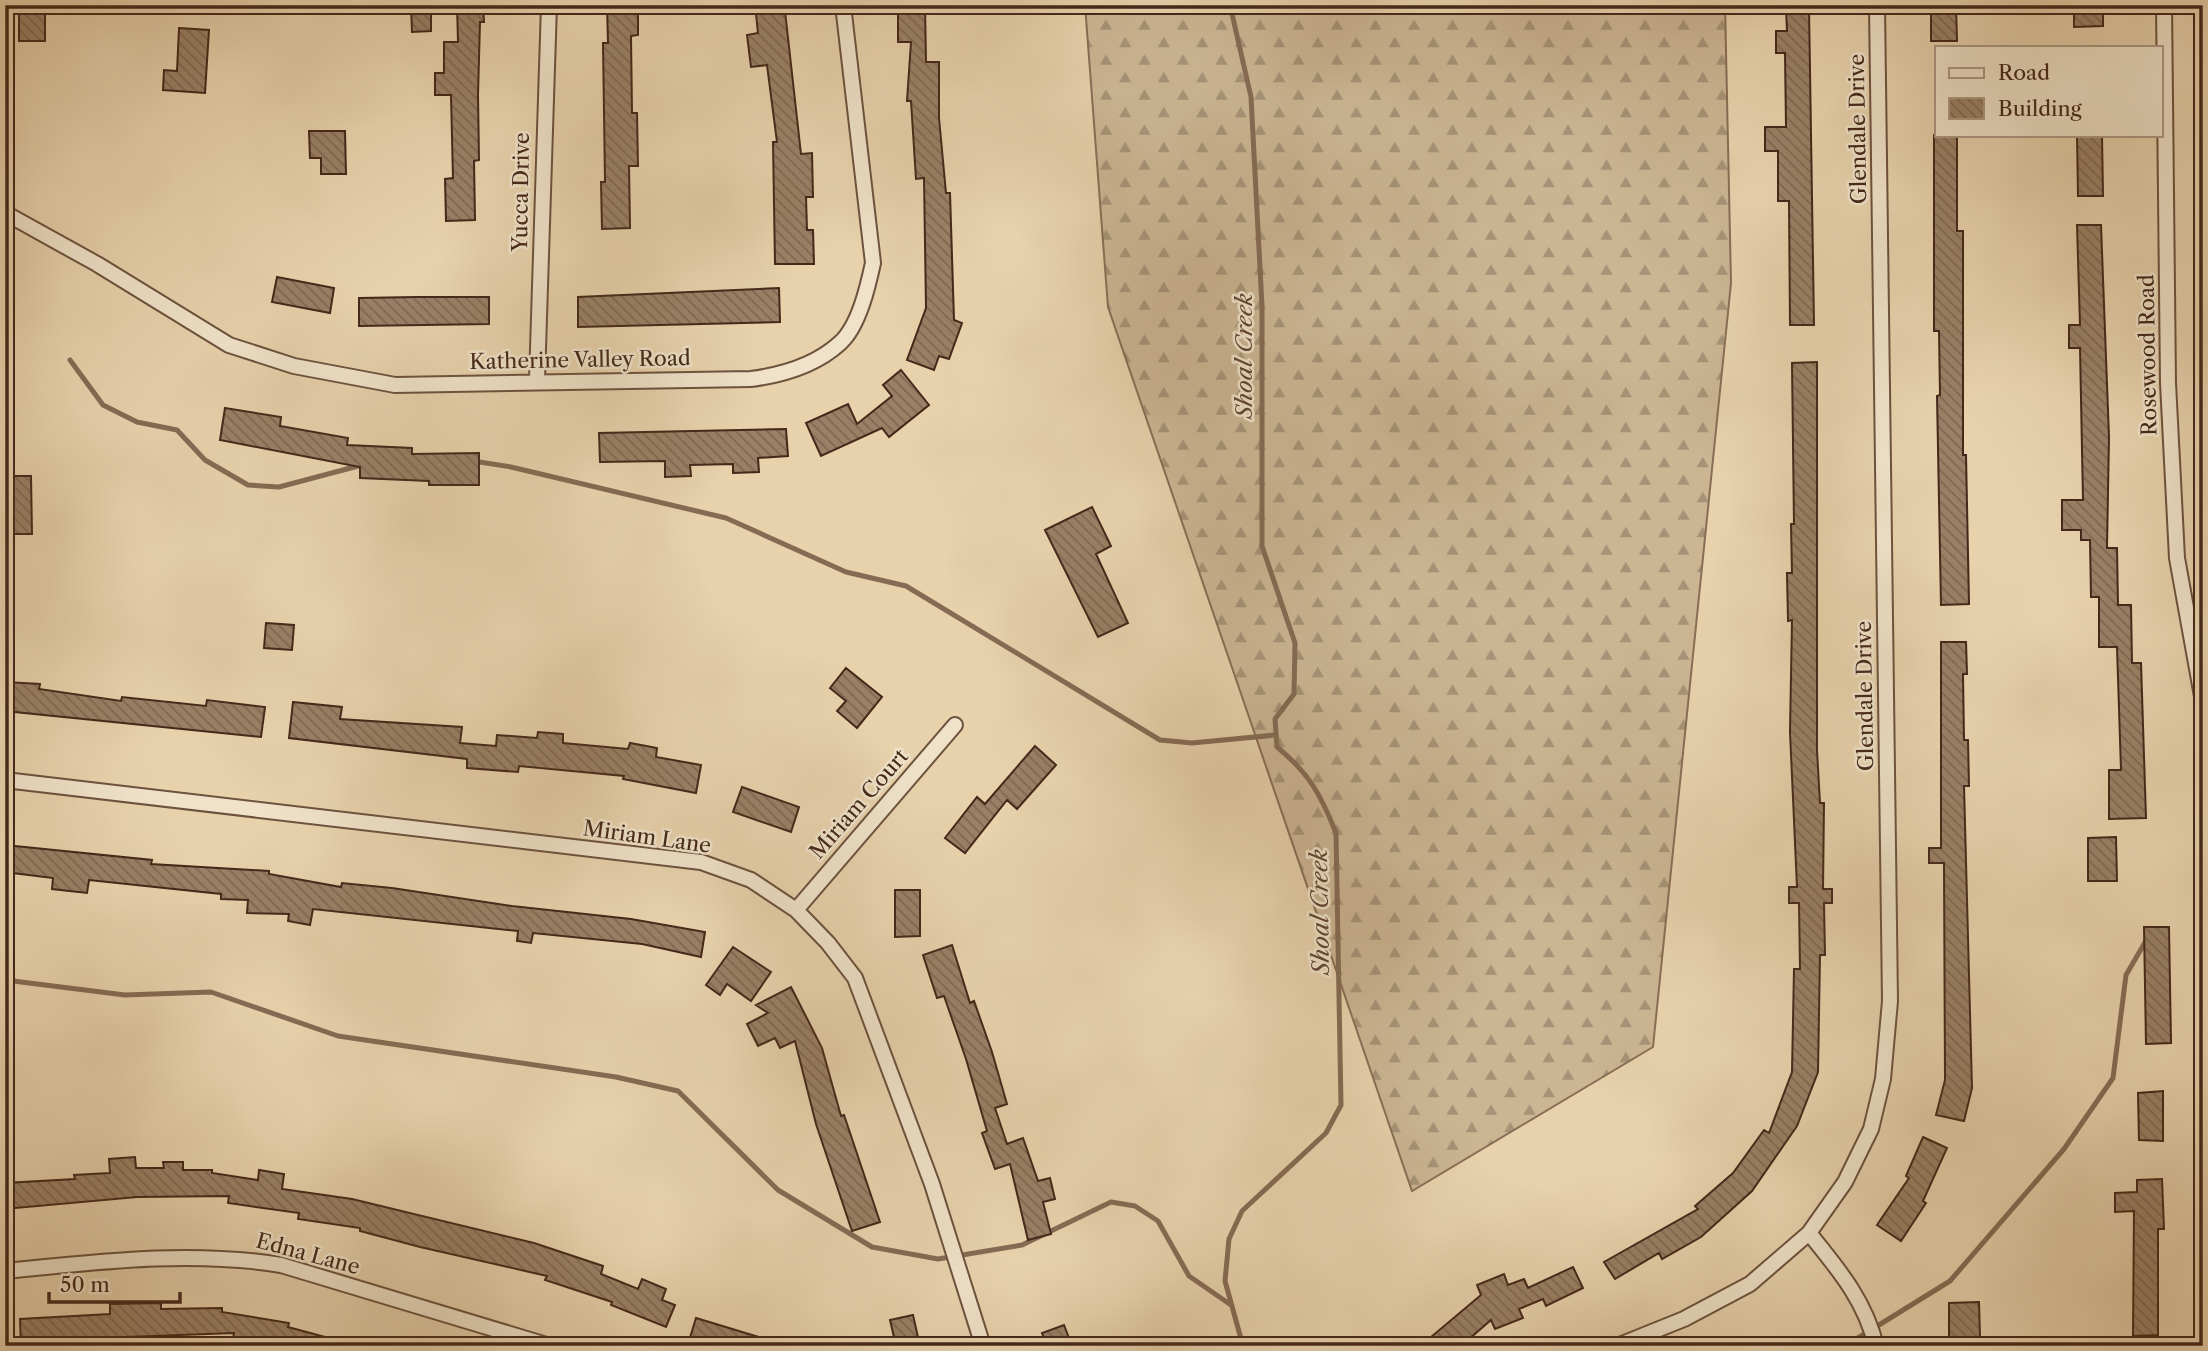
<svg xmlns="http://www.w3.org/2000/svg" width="2208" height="1351" font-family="'Libre Caslon Text',serif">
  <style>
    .forest { fill: url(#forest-firs); stroke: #886e56; stroke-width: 2 }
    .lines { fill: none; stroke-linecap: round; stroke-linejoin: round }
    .stream { stroke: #856b54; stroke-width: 5 }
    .building { fill: url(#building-back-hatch); stroke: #44281a; stroke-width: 2 }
    .street-casing { stroke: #6d523e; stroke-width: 18 }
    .street { stroke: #efe2c9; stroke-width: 14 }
    .labels { text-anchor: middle; stroke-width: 5; stroke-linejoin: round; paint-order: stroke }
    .street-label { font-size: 21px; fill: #44281a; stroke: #efe2c9 }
    .water-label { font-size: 23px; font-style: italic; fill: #5f4432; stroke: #efe2c9 }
  </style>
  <defs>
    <pattern id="forest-firs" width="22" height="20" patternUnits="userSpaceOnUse" patternTransform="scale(1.75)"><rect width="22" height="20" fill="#cbb593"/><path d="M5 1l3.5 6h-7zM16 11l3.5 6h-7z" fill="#a69377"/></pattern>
    <pattern id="building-back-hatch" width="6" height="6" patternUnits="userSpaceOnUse" patternTransform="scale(1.75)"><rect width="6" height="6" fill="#998066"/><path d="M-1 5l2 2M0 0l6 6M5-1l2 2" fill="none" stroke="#7e6953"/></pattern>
  </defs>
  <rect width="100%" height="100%" fill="#e7d2ac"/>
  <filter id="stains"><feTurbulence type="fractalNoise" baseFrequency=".00286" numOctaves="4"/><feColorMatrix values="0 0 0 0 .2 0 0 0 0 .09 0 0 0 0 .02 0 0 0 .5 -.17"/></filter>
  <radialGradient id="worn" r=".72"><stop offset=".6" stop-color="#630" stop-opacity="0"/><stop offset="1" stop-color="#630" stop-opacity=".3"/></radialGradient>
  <!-- forest -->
  <path class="forest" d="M1085,5H1725L1731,283L1653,1047L1412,1191L1108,307Z"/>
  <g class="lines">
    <!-- stream -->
    <path class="stream" d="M1230,5L1251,97L1262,306V546L1295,643L1294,694L1275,719L1277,747C1309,773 1321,795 1336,833L1341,1105L1326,1133L1242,1211L1229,1239L1225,1281L1243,1346
      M70,360L103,405L137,422L177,430L205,460L248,485L279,487L362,465
      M473,461L511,467L726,518L846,572L906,586L1160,740L1192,743L1276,735
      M5,980L125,995L211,992L338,1036L616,1077L678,1091L778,1190L872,1247L938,1259L1022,1245L1111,1202L1135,1206L1158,1221L1189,1276L1231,1305
      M1845,1346L1950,1281L2064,1149L2113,1078L2126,975L2147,939"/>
  </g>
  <!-- building -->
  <path class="building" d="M411,5H431V31L412,32Z
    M457,5H483L484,22H480L478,95L479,160L474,161L475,220L446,221L445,179L453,178L451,95H435V73H444V42H458Z
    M607,5H638V35L631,36L632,113H637L638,166H629L630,228L602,229L601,182H605L603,43H608Z
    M898,5H925L926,62H939V118L946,193H950L954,320L962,323L949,359L939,356L934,370L907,360L926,308L924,178L916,179L911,101H907L911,42H898Z
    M1931,5H1956L1957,41H1931Z
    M2074,5H2103V26L2074,27Z
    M19,8H45V41H19Z
    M1786,8H1809L1814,325H1790L1789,201H1778V151H1765V127H1786L1785,53H1776V31H1787Z
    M785,11L801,154L812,153L813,197H806L807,230H813L814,264H775L773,142H777L767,65L751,67L747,35L758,33L756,14Z
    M179,28L209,30L205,93L163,90L164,70L177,71Z
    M309,131H345L346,174H321V158H310Z
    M1934,135H1957V231H1963V455H1966L1969,604L1941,605L1937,396L1940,395L1939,331H1934Z
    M2077,135H2102L2103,196H2078Z
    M2077,225H2101L2109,437L2107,548H2117L2118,605H2131L2132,663H2141L2146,818L2109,819V770H2121L2117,647H2099V597H2091L2090,540H2081V530H2062V500H2083L2080,348H2069V325H2080Z
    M277,277L334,288L330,313L272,302Z
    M779,288L780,322L578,327V297Z
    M417,297H489V324L359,326V298Z
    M1817,362V750L1820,803H1824L1823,889H1832V903H1824L1825,955H1820L1818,1072L1797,1126L1752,1191L1701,1237L1662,1259L1659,1253L1615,1279L1604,1262L1698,1209L1695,1206L1733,1173L1764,1130L1769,1133L1792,1072L1794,969H1800L1799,903H1789V887H1797L1790,732L1792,620L1788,621L1787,573H1792L1791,524H1794L1792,363Z
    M901,370L929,405L889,437L882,428L821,456L806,423L848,404L857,424L892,396L883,385Z
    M225,408L281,417L280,426L348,438L347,445L412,448V454L479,453V485H429V481L360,478V467L220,440Z
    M786,429L788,456L758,458L759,472L733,473V464L690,465L691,476L665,477V461L600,462L599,433Z
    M5,476H31L32,534H5Z
    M1092,507L1111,546L1096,554L1128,623L1098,637L1045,530Z
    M266,623L294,625L292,650L264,648Z
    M1941,642H1966L1967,674H1963L1964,740H1968L1969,786H1964L1972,1088L1964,1121L1936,1115L1945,1080L1944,863H1929V848H1941Z
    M846,668L882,697L857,728L837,711L846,701L830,688Z
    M5,682L40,684L39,689L121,701L122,697L206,706L207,700L265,707L261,737L5,711Z
    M293,702L342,707L340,719L462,727L460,743L496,746L497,735L537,738L538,732L563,734V743L628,749L630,743L657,748L656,757L701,765L696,793L623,779L624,776L519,766L518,772L467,768V759L289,738Z
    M1035,746L1056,765L1017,809L1007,800L965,853L945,838L977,797L985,804Z
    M742,787L799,807L791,832L733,812Z
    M2116,837L2117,881H2088V838Z
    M5,845L152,860L151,864L269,871V874L341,887L342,883L392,888L512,906L631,919L705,932L701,957L642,944L533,933L531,943L517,941L518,931L313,909L310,925L288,921L289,914L247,913L248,900L221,899V894L89,880L87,893L52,889L53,878L5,872Z
    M895,890H920V936L895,937Z
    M2144,927H2169L2171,1043L2146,1044Z
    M952,945L970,1003L974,1001L992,1052L1007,1104L995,1108L1007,1144L1023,1138L1038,1181L1050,1178L1055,1199L1043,1202L1051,1234L1028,1240L1010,1164L995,1169L982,1133L987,1131L966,1059L944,996L937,998L923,955Z
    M733,947L771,972L751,1001L727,984L720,995L706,985Z
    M791,987L822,1048L841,1116L844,1115L880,1222L852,1231L816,1124L795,1041L780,1048L775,1038L758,1046L747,1024L768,1013L756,1005Z
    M2163,1091V1141L2139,1140L2138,1093Z
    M1923,1137L1947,1148L1923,1201L1926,1203L1901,1241L1877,1225L1909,1178L1906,1176Z
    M135,1157L136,1168H164L163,1162H183V1170H212V1173L258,1180L259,1170L284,1174L282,1189L352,1199L534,1243L603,1266L601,1274L638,1289L642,1279L666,1289L662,1300L675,1305L666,1327L611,1305L612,1302L545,1280L547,1276L420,1247L360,1231V1228L298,1219L299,1213L228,1203L229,1196L137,1197L5,1209V1183L75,1179L74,1175L110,1173L109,1159Z
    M2162,1179L2164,1229H2158V1335L2133,1336L2134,1211L2115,1212V1193L2137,1192V1180Z
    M1573,1267L1583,1288L1546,1306L1543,1299L1519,1309L1523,1318L1495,1329L1491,1320L1461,1346H1439L1431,1337L1481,1295L1477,1285L1504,1274L1508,1285L1524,1279L1528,1288Z
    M1979,1302L1980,1338H1949V1303Z
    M161,1303V1309L222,1308V1312L289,1323L288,1327L340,1341V1346H273L233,1339L234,1333L100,1338V1346H21L20,1319L110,1314V1304Z
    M913,1315L920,1346H896L890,1320Z
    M696,1318L775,1342V1346H706L689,1341Z
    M1064,1325L1072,1346H1047L1042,1333Z"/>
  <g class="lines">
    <!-- street casing -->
    <g class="street-casing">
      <path id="street" d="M2164,5L2168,383L2177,558L2203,702
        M5,213L97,264L229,345L294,366L395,385L751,379C782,375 816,365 840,343C859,326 868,286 873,263L843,5
        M537,380L549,5
        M5,780L701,862L751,880L796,910L828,943L855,978L932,1184L983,1346
        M796,910L955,725
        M1809,1233C1838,1269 1865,1300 1876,1346
        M5,1271C96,1262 190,1250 281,1265L550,1346
        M1617,1346L1684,1319L1750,1284L1809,1233L1845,1182L1871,1129L1883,1079L1890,1001L1877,5"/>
    </g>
    <!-- street -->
    <use href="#street" class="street"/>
  </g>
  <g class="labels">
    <!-- street labels -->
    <g class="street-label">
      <text transform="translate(1858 129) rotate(-91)" y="7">Glendale Drive</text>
      <text transform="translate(521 192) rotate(-89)" y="7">Yucca Drive</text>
      <text transform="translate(2148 355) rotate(-91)" y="7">Rosewood Road</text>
      <text transform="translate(580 360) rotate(-1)" y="7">Katherine Valley Road</text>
      <text transform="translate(1865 696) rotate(-91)" y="7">Glendale Drive</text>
      <text transform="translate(859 804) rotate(-49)" y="7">Miriam Court</text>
      <text transform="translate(647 837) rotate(8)" y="7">Miriam Lane</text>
      <text transform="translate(308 1254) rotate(15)" y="7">Edna Lane</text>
    </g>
    <!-- water labels -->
    <g class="water-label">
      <text transform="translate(1244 356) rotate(-90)" y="8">Shoal Creek</text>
      <text transform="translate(1320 912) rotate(-91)" y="8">Shoal Creek</text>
    </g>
  </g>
  <!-- margin -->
  <rect width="2208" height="1351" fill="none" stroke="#e7d2ac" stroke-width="28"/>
  <rect x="7" y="7" width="2194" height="1337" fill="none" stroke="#44281a" stroke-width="3.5"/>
  <rect x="14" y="14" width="2180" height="1323" fill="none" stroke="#44281a" stroke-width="2"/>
  <!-- legend -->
  <rect x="1935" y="46" width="228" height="91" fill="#efe2c9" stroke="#ab9883" stroke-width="2"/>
  <rect x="1949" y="68" width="35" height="10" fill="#efe2c9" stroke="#ab9883" stroke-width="2"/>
  <text x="1998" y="80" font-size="21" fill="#44281a">Road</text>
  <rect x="1949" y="98" width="35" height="21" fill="url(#building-back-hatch)" stroke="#ab9883" stroke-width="2"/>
  <text x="1998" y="116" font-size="21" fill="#44281a">Building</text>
  <!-- scale -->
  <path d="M49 1292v10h131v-10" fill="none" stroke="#44281a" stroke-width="3.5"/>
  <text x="60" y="1292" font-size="21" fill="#44281a" stroke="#efe2c9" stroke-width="5" paint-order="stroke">50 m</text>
  <rect width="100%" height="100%" filter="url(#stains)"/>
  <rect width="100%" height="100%" fill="url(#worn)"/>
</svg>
